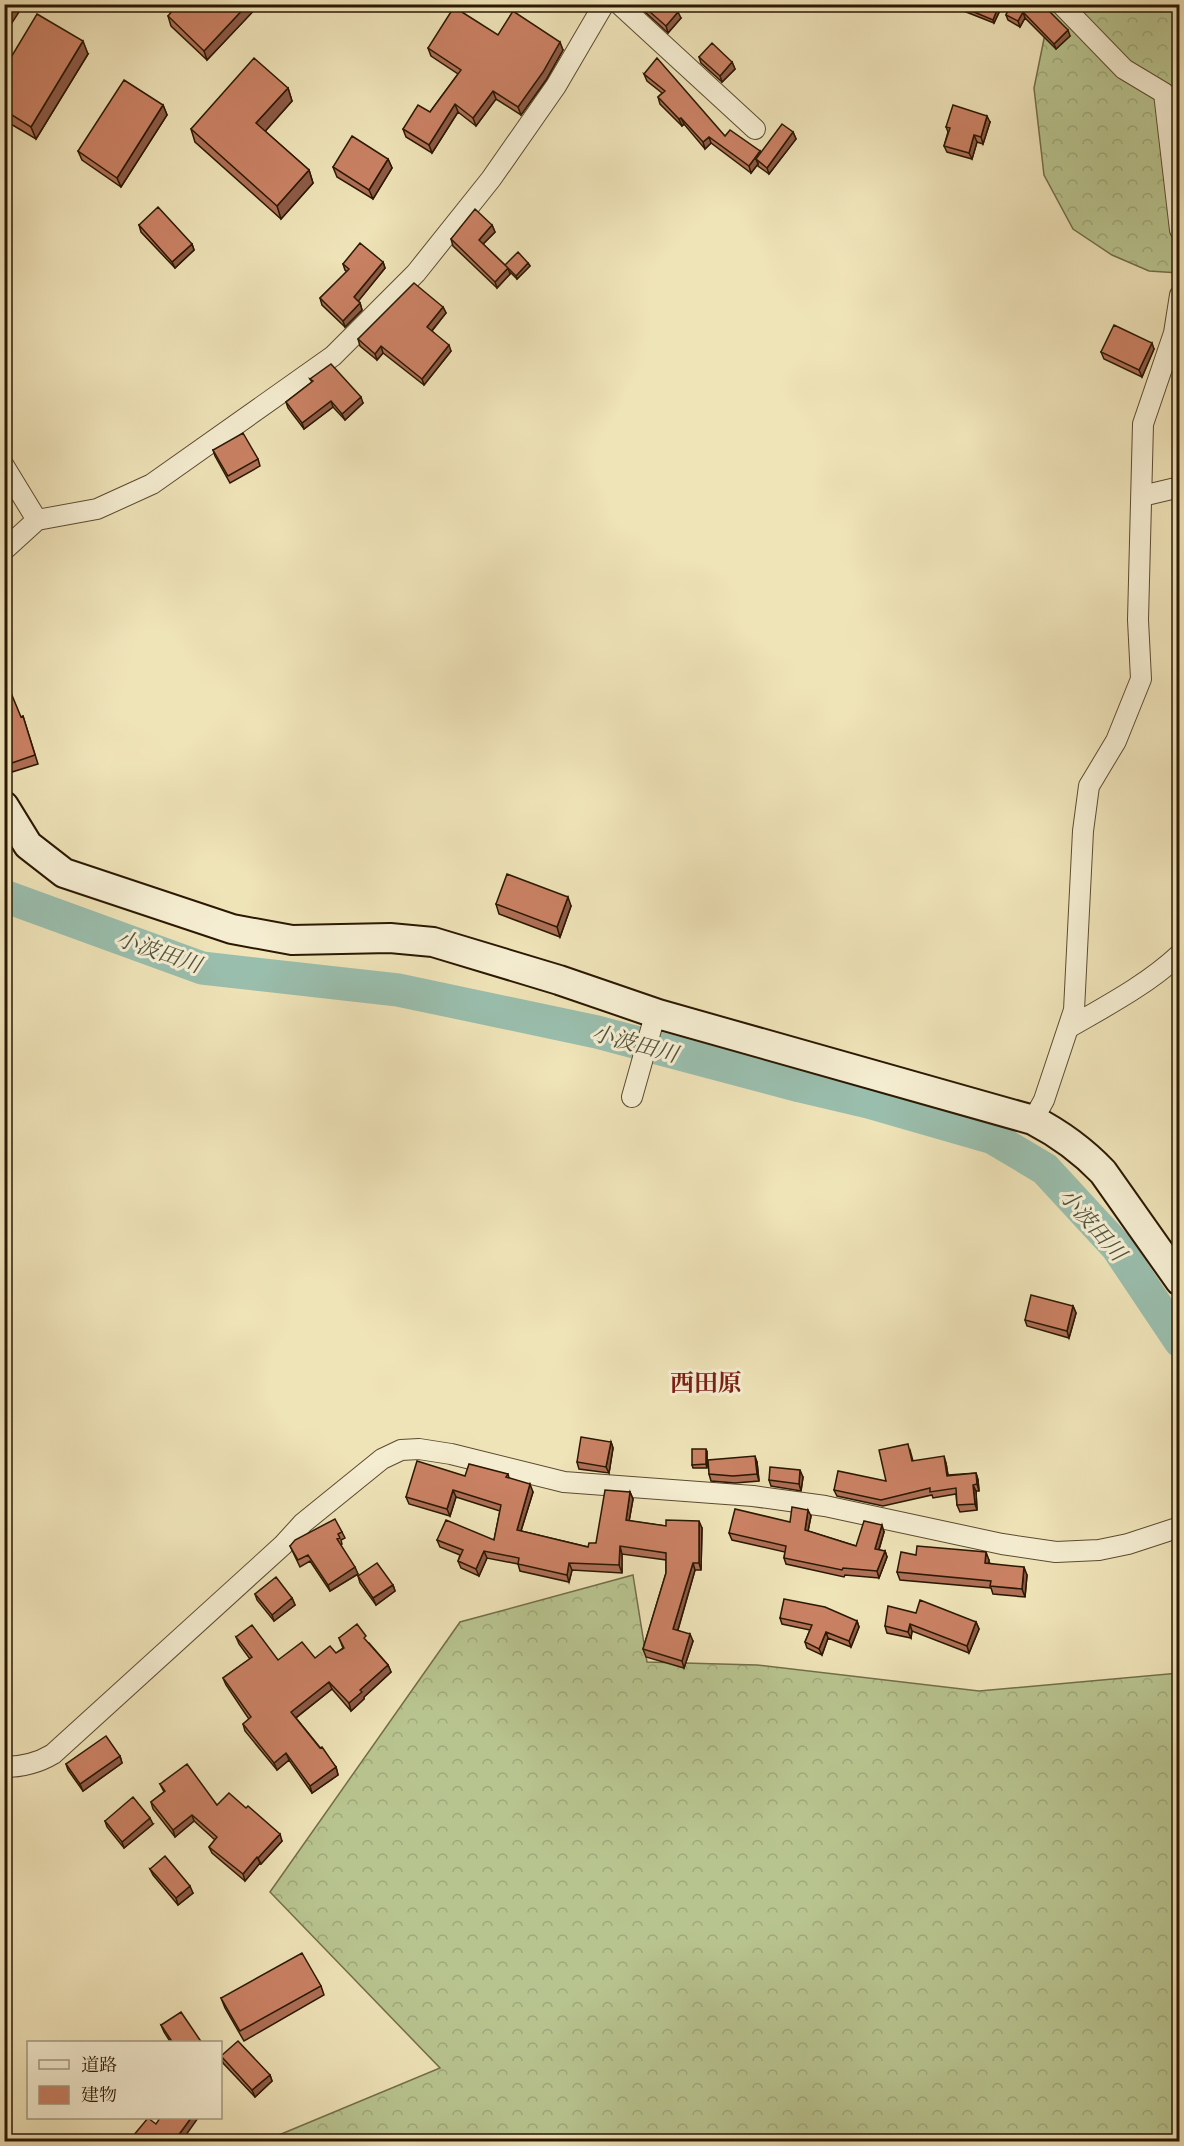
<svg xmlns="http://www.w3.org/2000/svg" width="1184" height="2146" font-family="'Sorts Mill Goudy','Noto Serif JP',serif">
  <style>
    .forest { fill: url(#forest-crowns); stroke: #726e48; stroke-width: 1.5 }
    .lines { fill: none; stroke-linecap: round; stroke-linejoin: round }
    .river { stroke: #9abead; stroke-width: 33 }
    .street-casing { stroke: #5c4b30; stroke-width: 22 }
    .secondary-casing { stroke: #2b1802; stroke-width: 32 }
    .street { stroke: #f5edd1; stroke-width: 20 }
    .secondary { stroke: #f5edd1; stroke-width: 28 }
    .wall { fill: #ae6f56; stroke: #2b1802; stroke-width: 1.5 }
    .shaded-wall { fill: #8d5a46; stroke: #2b1802; stroke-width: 1.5 }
    .building { fill: #ca8164; stroke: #2b1802; stroke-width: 1.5 }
    .labels { text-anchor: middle; stroke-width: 6; stroke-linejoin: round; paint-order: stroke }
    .water-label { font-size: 22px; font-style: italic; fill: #52523e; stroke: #f5edd1 }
    .quarter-label { font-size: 24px; font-weight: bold; fill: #7a1f14; stroke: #f5edd1 }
  </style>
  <defs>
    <pattern id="forest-crowns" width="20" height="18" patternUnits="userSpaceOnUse" patternTransform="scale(1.5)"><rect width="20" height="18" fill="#b8c48f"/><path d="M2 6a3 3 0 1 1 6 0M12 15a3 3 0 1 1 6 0" fill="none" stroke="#9ea87a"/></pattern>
  </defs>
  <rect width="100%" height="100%" fill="#efe3b8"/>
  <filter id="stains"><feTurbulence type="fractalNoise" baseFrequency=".00333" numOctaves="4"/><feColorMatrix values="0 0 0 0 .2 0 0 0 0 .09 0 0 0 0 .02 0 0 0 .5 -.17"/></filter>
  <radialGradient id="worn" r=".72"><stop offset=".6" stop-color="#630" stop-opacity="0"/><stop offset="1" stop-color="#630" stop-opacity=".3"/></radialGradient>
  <!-- forest -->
  <path class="forest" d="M1053,5H1179V273L1149,271L1112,255L1073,229L1044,175L1034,88L1046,29Z
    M633,1575L647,1662L757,1665L979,1691L1179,1673V2141L262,2142L440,2068L270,1892L460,1622Z"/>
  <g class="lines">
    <!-- river -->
    <path class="river" d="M4,896L202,968L398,990L597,1032L800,1086L868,1102L993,1138L1045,1169L1117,1247L1180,1341"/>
    <!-- street casing -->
    <g class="street-casing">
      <path id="street" d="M619,4L755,129
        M1061,4L1124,69L1164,93L1180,230
        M4,466L37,520
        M1142,496L1180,487
        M4,550L37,520L97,509L152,484L333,356L416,273L491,179L556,86L604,4
        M1070,1027C1108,1005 1148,984 1180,954
        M632,1097L652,1026L658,1014
        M1033,1120L1044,1100L1074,1010L1083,831L1089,786L1116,741L1141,679L1138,620L1143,424L1174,333L1180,295
        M4,1767C22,1767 38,1763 53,1754L283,1545L303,1523L382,1459L401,1450L419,1449L451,1454L564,1482L753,1496L825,1506L1002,1544L1056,1552L1099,1550L1128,1544L1180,1527"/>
    </g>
    <!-- secondary casing -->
    <g class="secondary-casing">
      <path id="secondary" d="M4,806L28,845L64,873L232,929L292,940L390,938L433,942L559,980L658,1014L1033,1120C1060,1134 1082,1150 1103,1172L1180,1281"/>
    </g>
    <!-- street -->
    <use href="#street" class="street"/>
    <!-- secondary -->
    <use href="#secondary" class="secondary"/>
  </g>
  <!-- wall -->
  <path class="wall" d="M260,4L207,60L171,26L168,16Z
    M941,4H998L1001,8L994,23L956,8L954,11Z
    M1011,4L1070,36L1056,49L1025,18L1020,27L1008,20L1006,15Z
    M642,5L681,18L668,33L644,11Z
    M498,35L563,50L546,80L521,115L496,99L476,126L458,112L432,153L406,137L403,129L430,112L458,74L431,56L428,48Z
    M88,54L36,139L4,120V69Z
    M699,57L732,62L735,69L722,82L701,63Z
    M644,74L725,136L760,151V154L793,132L796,139L769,174L758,166V164L751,173L711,143L705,149L684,124L682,126L660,104L658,97L662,93L647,81Z
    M288,88L292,101L265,131L309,170L313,183L281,219L195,142L191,129Z
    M163,105L167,115L121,187L82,160L78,151Z
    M990,122L983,144L977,142L972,159L947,152L944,146L948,132L946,127Z
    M388,159L392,168L373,199L337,177L333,167Z
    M139,225L192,244L194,250L175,268L141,232Z
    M492,225L495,232L483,244L505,265L528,263L530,266L517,279L509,271L510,274L497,288L453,246L451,239Z
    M383,262L385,268L358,301L360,303L362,310L345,327L322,305L320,298L347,272L345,270L343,264Z
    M443,307L446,313L432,331L451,351L424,385L383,353L377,360L360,346L358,339Z
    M1154,349L1142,377L1104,359L1101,352Z
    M310,379L363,403L345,420L333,407L304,429L288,408L286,402L312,382Z
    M213,450L258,459L260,466L230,483L215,456Z
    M23,716L38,764L12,772L4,751L21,717Z
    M496,904L571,906L560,937L499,914Z
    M1073,1306L1076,1313L1069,1338L1027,1326L1025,1320Z
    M611,1442L613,1448L609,1473L579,1469L577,1462Z
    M910,1450L913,1461L946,1463L948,1475L976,1473L978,1480L979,1491H976L977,1510L960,1512L957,1505L956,1494L933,1498L932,1495L883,1506L837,1496L834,1490L886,1481Z
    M707,1452V1468H693L692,1465Z
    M757,1462L759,1481L735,1483L711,1481L709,1474Z
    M508,1474L509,1478L533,1492L521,1531L588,1547L596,1543L630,1492L633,1499L629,1521L666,1526L702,1528L701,1570H695L678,1630L693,1641L684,1668L646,1657L643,1649L666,1573V1560L622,1554V1573L572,1570L569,1582L520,1571L518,1564L487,1558L479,1576L461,1568L458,1561L460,1555L440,1547L437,1540H494L500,1511L456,1497L450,1516L409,1504L406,1497L465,1476Z
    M803,1477L801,1491L771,1486L769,1480Z
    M811,1516L808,1531L856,1546L884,1532L879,1550L885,1551L887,1557L879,1578L845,1575L844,1577L786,1564L784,1558L785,1552L732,1540L729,1533L790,1522Z
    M342,1532L345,1538L341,1540L342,1544L340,1545L358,1574L330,1591L310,1561L300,1567L290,1546Z
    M916,1555L989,1560V1563L1027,1575L1025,1597L993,1594L991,1588L900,1580L897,1572Z
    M358,1576L393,1585L395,1591L376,1605L360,1583Z
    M255,1594L292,1598L295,1605L274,1621L257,1600Z
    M916,1613L976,1622L979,1629L969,1653L912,1631L911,1638L887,1633L885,1626Z
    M780,1618L857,1621L859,1627L851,1647L828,1638L822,1655L807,1648L805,1642L810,1630L782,1624Z
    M236,1637L278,1660L315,1658L336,1653L343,1648L339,1638L369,1643L388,1665L391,1672L364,1697V1699L351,1711L332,1689L296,1718L336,1767L338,1775L312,1793L289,1760L277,1770L245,1731L243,1724L249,1719L226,1685L223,1678L250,1659L239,1644Z
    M120,1756L122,1763L83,1791L68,1770L66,1764Z
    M160,1784L217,1805L282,1841L261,1864L260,1863L245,1881L212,1853L209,1847L215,1840L194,1821L175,1837L153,1809L151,1802L164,1792Z
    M105,1821L153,1824L124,1848L107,1827Z
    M150,1869L193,1893L178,1905L153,1875Z
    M321,1986L324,1995L244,2041L225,2008L221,1998Z
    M161,2025L202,2043H171L164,2032Z
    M221,2056L270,2075L272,2081L255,2097L223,2063Z"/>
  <!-- shaded-wall -->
  <path class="shaded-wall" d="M11,4H19L21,9L4,35V15Z
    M248,4H260L207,60L204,51Z
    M999,5L1001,8L994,23L993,20Z
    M678,12L681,18L668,33L666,26Z
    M1023,12L1025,18L1020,27L1018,21Z
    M1068,30L1070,36L1056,49L1054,44Z
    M83,41L88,54L36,139L31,127Z
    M560,42L563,50L546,80L521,115L518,107Z
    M732,62L735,69L722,82L720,76Z
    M288,88L292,101L261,136L256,123Z
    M493,91L496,99L476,126L473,118Z
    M455,104L458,112L432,153L429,145Z
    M163,105L167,115L121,187L117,178Z
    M987,116L990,122L983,144L981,137Z
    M681,118L684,124L682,126L679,119Z
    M793,132L796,139L769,174L767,168Z
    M974,135L977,142L972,159L969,153Z
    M709,137L711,143L705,149L703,142Z
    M760,151L762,158L756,159L758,164L751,173L749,166Z
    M388,159L392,168L373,199L369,190Z
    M309,170L313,183L281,219L277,206Z
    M492,225L495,232L481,246L479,240Z
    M192,244L194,250L175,268L172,262Z
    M383,262L385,268L356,304L354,297Z
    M528,263L530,266L517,279L516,276Z
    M508,268L510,274L497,288L495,282Z
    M360,303L362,310L345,327L343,321Z
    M443,307L446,313L429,334L427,327Z
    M1152,343L1154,349L1142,377L1139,370Z
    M449,345L451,351L424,385L422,379Z
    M381,346L383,353L377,360L375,354Z
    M361,397L363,403L345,420L342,414Z
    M331,401L333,407L304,429L302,423Z
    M568,897L571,906L560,937L557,927Z
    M1073,1306L1076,1313L1069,1338L1067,1331Z
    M611,1442L613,1448L609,1473L606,1467Z
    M706,1449L707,1452V1468L706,1464Z
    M755,1456L757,1462L759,1481L757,1474Z
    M944,1456L946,1463L949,1482L947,1476Z
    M800,1470L803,1477L801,1491L799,1484Z
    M976,1473L978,1480L979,1491L977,1484Z
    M530,1484L533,1492L519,1537L517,1530Z
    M973,1485L976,1491L977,1510L975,1504Z
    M453,1490L456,1497L450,1516L447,1509Z
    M630,1492L633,1499L628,1527L626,1520Z
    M808,1510L811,1516L807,1536L805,1530Z
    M699,1521L702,1528L701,1570L699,1563Z
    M882,1525L884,1532L877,1555L875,1549Z
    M620,1546L622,1554V1573L619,1565Z
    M484,1551L487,1558L479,1576L476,1569Z
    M885,1551L887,1557L879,1578L877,1571Z
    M986,1552L989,1560L988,1571L985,1563Z
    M569,1563L572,1570L569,1582L567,1575Z
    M693,1563L695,1570L676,1636L673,1629Z
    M355,1567L358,1574L330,1591L328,1585Z
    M1024,1567L1027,1575L1025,1597L1022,1589Z
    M393,1585L395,1591L376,1605L373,1598Z
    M292,1598L295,1605L274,1621L272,1615Z
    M857,1621L859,1627L851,1647L849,1641Z
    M976,1622L979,1629L969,1653L967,1646Z
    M910,1624L912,1631L911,1638L908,1632Z
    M826,1632L828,1638L822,1655L819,1649Z
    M690,1634L693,1641L684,1668L682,1661Z
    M388,1665L391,1672L364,1697V1699L351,1711L349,1703L360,1690Z
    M329,1682L332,1689L294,1719L291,1712Z
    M286,1753L289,1760L277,1770L274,1763Z
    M120,1756L122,1763L83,1791L80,1784Z
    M336,1767L338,1775L312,1793L310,1786Z
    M192,1815L194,1821L175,1837L173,1830Z
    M150,1818L153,1824L124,1848L122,1842Z
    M280,1834L282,1841L261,1864L258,1858Z
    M257,1857L260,1863L245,1881L243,1874Z
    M190,1886L193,1893L178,1905L176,1898Z
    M270,2075L272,2081L255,2097L252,2090Z
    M191,2118H198L181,2142H175V2140Z"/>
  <!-- building -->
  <path class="building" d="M4,4H11L4,15Z
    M178,4H248L204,51L168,16Z
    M670,4L678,12L666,26L642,5Z
    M946,4H954L953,8Z
    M955,4H998L999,5L993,20Z
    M1011,4H1032L1043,10L1046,8L1068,30L1054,44L1023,12L1018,21L1006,15Z
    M454,7L498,35L513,11L560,42L543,72L518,107L493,91L473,118L455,104L429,145L403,129L418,105L430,112L461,70L428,48Z
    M37,14L83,41L31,127L4,110V69Z
    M712,43L732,62L720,76L699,57Z
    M254,58L288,88L256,123L309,170L277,206L191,129Z
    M657,58L725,136L730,130L760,151L749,166L709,137L703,142L681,118L679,119L658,97L665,91L644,74Z
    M124,80L163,105L117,178L78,151Z
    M953,105L987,116L981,137L974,135L969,153L944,146L950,128L946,127Z
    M782,124L793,132L767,168L756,159Z
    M352,136L388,159L369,190L333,167Z
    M158,207L192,244L172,262L139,225Z
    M475,209L492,225L479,240L508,268L495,282L451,239Z
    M360,243L383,262L354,297L360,303L343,321L320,298L349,269L343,264Z
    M518,252L528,263L516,276L505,265Z
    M414,283L443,307L427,327L449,345L422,379L381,346L375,354L358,339Z
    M1114,325L1152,343L1139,370L1101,352Z
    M331,364L361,397L342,414L331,401L302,423L286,402L313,381L310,379Z
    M243,433L258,459L228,476L213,450Z
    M4,676L21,717L23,716L35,755L9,764L4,751Z
    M507,874L568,897L557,927L496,904Z
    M1031,1295L1073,1306L1067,1331L1025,1320Z
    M581,1437L611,1442L606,1467L577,1462Z
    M908,1444L912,1461L944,1456L947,1476L976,1473L977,1484L973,1485L975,1504L957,1505L956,1488L930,1492V1488L881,1500L834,1490L838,1471L886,1481L879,1450Z
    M692,1449H706V1464L692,1465Z
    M755,1456L757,1474L733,1476L709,1474L708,1460Z
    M417,1461L465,1476L469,1464L508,1474L506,1477L530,1484L517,1530L588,1547L589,1543H596L605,1490L630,1492L626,1520L666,1526V1520L699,1521V1563H693L673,1629L690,1634L682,1661L643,1649L666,1573V1553L620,1546L619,1565L569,1563L567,1575L518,1564L519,1558L484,1551L476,1569L458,1561L463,1550L437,1540L446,1520L494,1540L501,1505L453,1490L447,1509L406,1497Z
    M770,1467L800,1470L799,1484L769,1480Z
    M792,1507L808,1510L805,1530L856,1546L864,1521L882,1525L875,1549L885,1551L877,1571L843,1568L842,1570L784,1558L786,1546L729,1533L735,1509L790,1522Z
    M335,1519L342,1532L338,1534L340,1538L337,1539L355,1567L328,1585L308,1555L298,1560L290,1546L295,1540Z
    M917,1546L986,1552L985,1563L1024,1567L1022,1589L990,1586L991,1581L897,1572L901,1552L916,1555Z
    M377,1563L393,1585L373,1598L358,1576Z
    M276,1577L292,1598L272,1615L255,1594Z
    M784,1599L825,1607L857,1621L849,1641L826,1632L819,1649L805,1642L812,1625L780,1618Z
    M920,1600L976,1622L967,1646L910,1624L908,1632L885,1626L888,1606L916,1613Z
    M357,1624L366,1636L364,1638L388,1665L360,1690L362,1692L349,1703L329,1682L291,1712L320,1748L322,1747L336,1767L310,1786L286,1753L274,1763L243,1724L251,1717L223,1678L252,1657L236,1637L252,1625L278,1660L302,1642L315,1658L330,1646L336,1653L344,1648L339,1638Z
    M106,1736L120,1756L80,1784L66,1764Z
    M187,1764L217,1805L229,1793L246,1808L248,1806L280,1834L258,1858L257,1857L243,1874L209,1847L217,1837L192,1815L173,1830L151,1802L165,1791L160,1784Z
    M133,1797L150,1818L122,1842L105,1821Z
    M165,1856L190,1886L176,1898L150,1869Z
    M302,1953L321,1986L240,2031L221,1998Z
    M181,2012L202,2043H173L161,2025Z
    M238,2041L270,2075L252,2090L221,2056Z
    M148,2118L156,2124L160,2118H191L175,2140L177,2142H128Z"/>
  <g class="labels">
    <!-- water labels -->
    <g class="water-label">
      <text transform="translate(159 951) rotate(19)" y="8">小波田川</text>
      <text transform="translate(635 1043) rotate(15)" y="8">小波田川</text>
      <text transform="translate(1093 1224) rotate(49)" y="8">小波田川</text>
    </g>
    <!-- quarter labels -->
    <g class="quarter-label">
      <text x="706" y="1391">西田原</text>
    </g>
  </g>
  <!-- margin -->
  <rect width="1184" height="2146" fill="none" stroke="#efe3b8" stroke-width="24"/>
  <rect x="6" y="6" width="1172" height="2134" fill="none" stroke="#2b1802" stroke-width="3"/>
  <rect x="12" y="12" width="1160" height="2122" fill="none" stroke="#2b1802" stroke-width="1.5"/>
  <!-- legend -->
  <rect x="27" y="2041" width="195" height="78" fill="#f5edd1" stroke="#a4987e" stroke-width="1.5"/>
  <rect x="39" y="2060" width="30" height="9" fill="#f5edd1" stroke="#a4987e" stroke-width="1.5"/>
  <text x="81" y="2071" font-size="18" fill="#2b1802">道路</text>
  <rect x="39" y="2086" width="30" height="18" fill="#ca8164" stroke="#a4987e" stroke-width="1.5"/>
  <text x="81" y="2101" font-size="18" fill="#2b1802">建物</text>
  <rect width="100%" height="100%" filter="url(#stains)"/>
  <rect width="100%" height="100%" fill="url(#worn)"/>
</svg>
